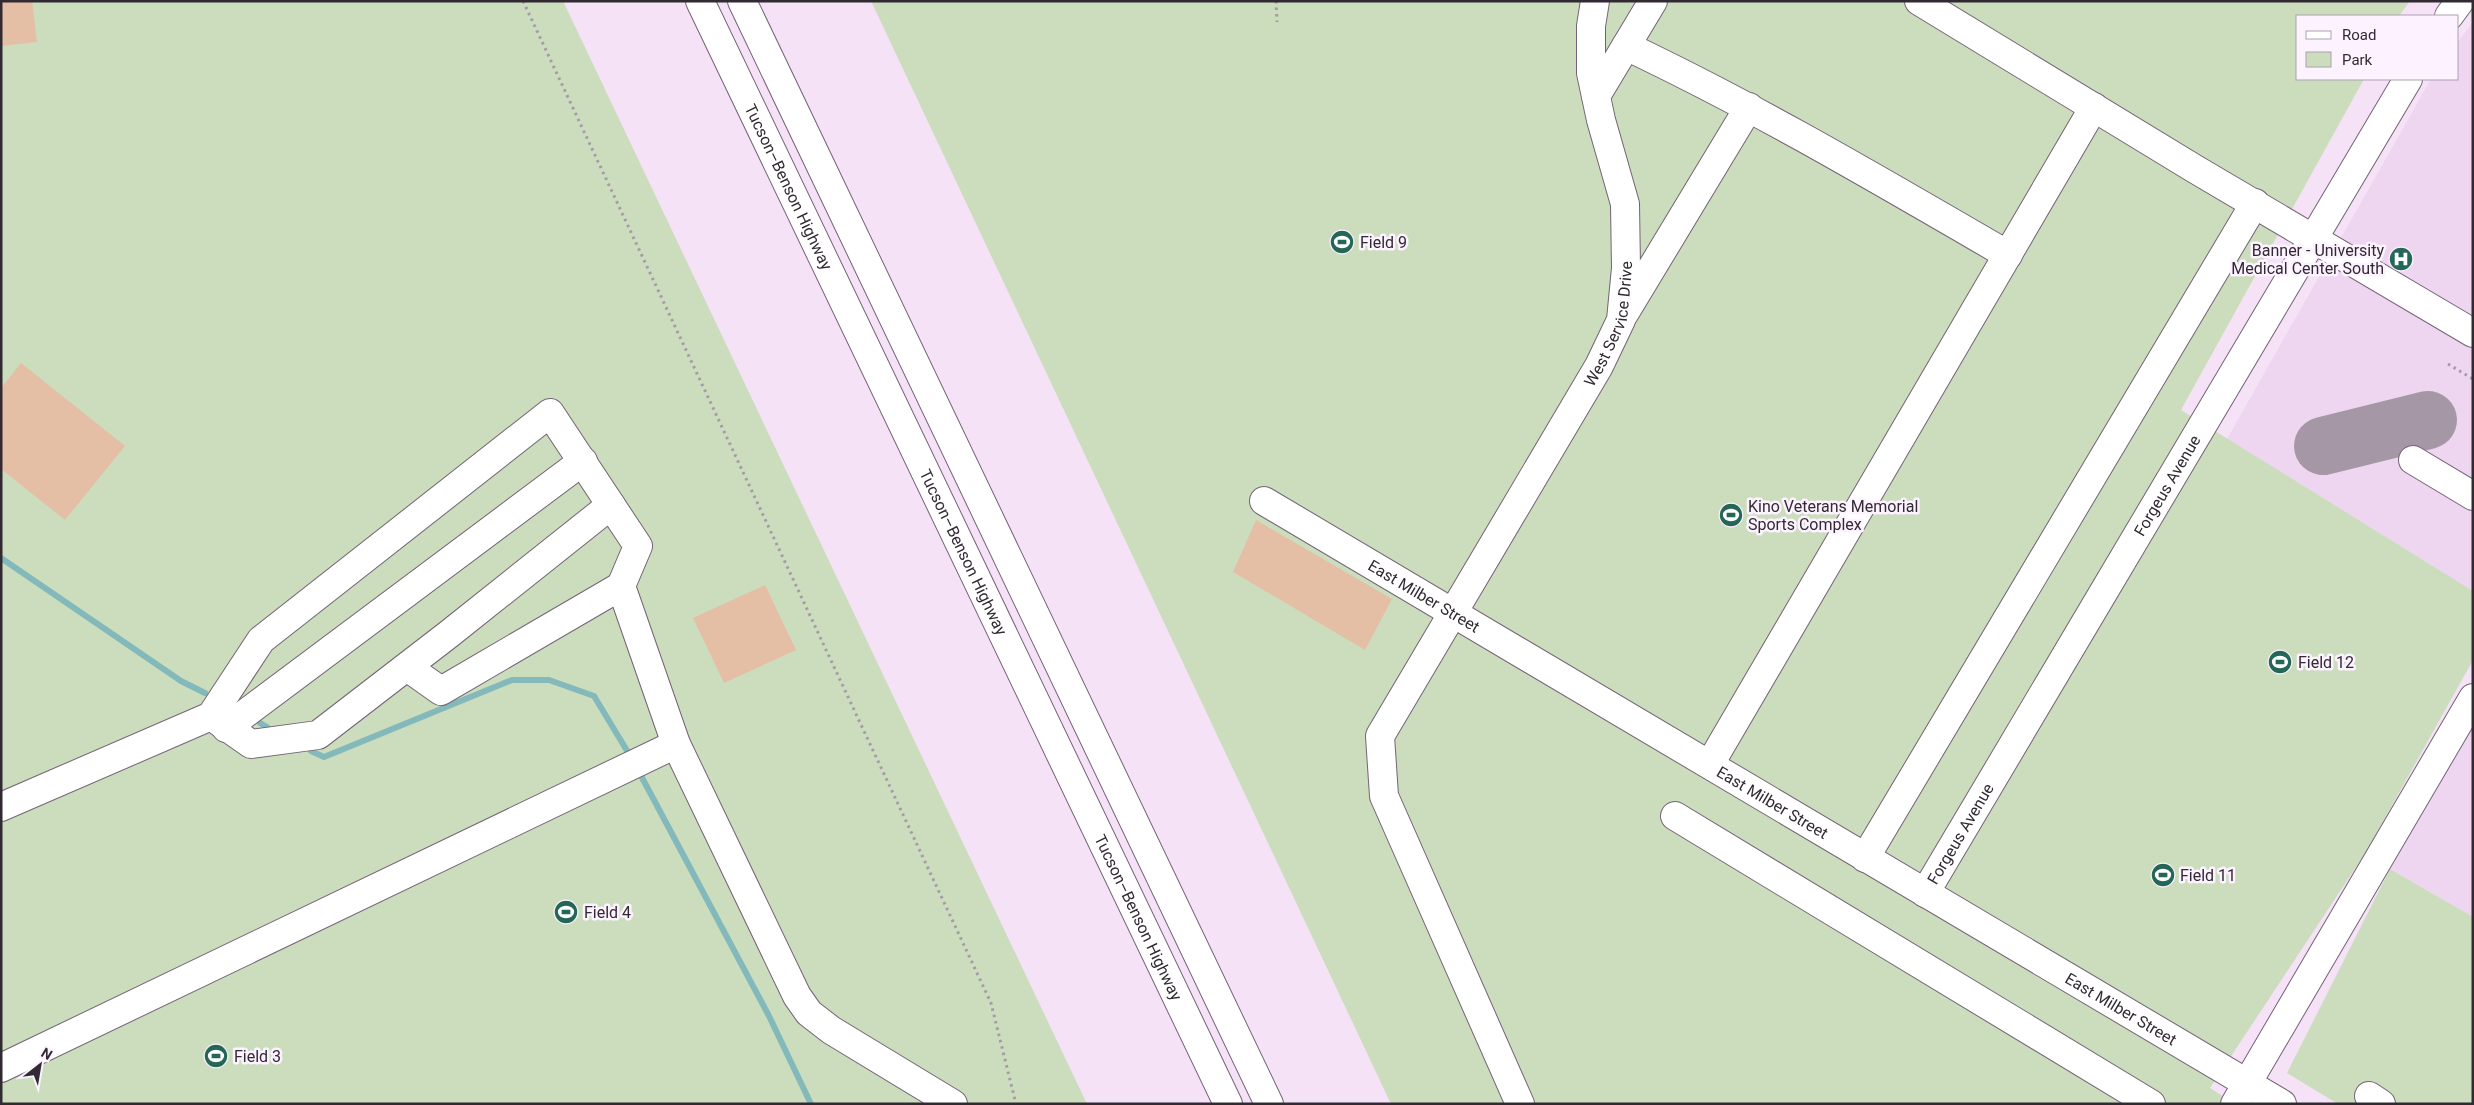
<svg xmlns="http://www.w3.org/2000/svg" width="2474" height="1105" font-family="Roboto,sans-serif">
  <style>
    .built { fill: #eed6f1 }
    .green { fill: #cbddbd }
    .lines { fill: none; stroke-linecap: round; stroke-linejoin: round }
    .stream { stroke: #83b9ba; stroke-width: 6 }
    .taxiway { stroke: #a697a7; stroke-width: 58 }
    .building { fill: #e5bea6 }
    .minor-casing { stroke: #746376; stroke-width: 30 }
    .highway-casing { stroke: #746376; stroke-width: 30 }
    .path { stroke: #a799a9; stroke-width: 3; stroke-dasharray: 2.5 4; stroke-linecap: butt }
    .minor { stroke: #fff; stroke-width: 28 }
    .highway { stroke: #fff; stroke-width: 28 }
    .labels { text-anchor: middle; stroke-width: 5; stroke-linejoin: round; paint-order: stroke }
    .street-label { font-size: 16px; fill: #312a32; stroke: #fdf2ff }
    .poi-label { font-size: 16px; fill: #312a32; stroke: #fdf2ff; text-anchor: start }
  </style>
  <rect width="100%" height="100%" fill="#f5e2f7"/>
  <!-- built -->
  <path class="built" d="M2473,22V591L2227,439L2431,79H2458V42Z
    M2473,727V917L2390,869Z"/>
  <!-- green -->
  <path class="green" d="M1,1H563L1087,1104H1Z
    M871,1H2410L2399,16H2298V79H2364L2181,410L2473,591V660L2366,852L2210,1088L2235,1104H1391Z
    M2390,869L2473,917V1104H2338L2287,1073Z"/>
  <g class="lines">
    <!-- stream -->
    <path class="stream" d="M1,558L181,681L205,693
      M260,723L267,727
      M311,751L324,757L512,680H549L594,696L632,759
      M638,770L769,1016L811,1104"/>
    <!-- taxiway -->
    <path class="taxiway" d="M2323,446L2428,420"/>
  </g>
  <!-- building -->
  <path class="building" d="M1,1H32L37,42L1,46Z
    M21,363L125,446L65,520L1,469V388Z
    M1256,520L1392,599L1365,650L1233,572Z
    M765,585L796,650L724,683L693,618Z"/>
  <g class="lines">
    <!-- minor casing -->
    <g class="minor-casing">
      <g id="minor">
        <path d="M1919,1L2195,169L2473,333"/>
        <path d="M2449,16L2460,1"/>
        <path d="M1626,46C1757,108 1882,182 2008,255"/>
        <path d="M1596,96L1653,1"/>
        <path d="M1624,314L1749,107"/>
        <path d="M2413,460L2473,496"/>
        <path id="s1" d="M1264,501L2282,1104"/>
        <path d="M407,667L441,691L621,586"/>
        <path d="M211,716L251,744L318,735L449,634L611,505"/>
        <path d="M226,728L583,461"/>
        <path d="M1710,764L2094,107"/>
        <path d="M1,807L211,716L261,640L550,413L638,546L621,586L676,744"/>
        <path d="M1675,816L2151,1104"/>
        <path d="M1865,858L2255,203"/>
        <path id="s2" d="M1925,893L2408,79"/>
        <path d="M1,1068L676,744L797,996L809,1013L831,1030L953,1104"/>
        <path d="M2369,1096L2381,1104"/>
        <path id="s3" d="M1520,1104L1384,796L1380,736L1599,366L1621,320L1626,268L1625,204L1601,120L1591,73V26L1595,1"/>
        <path d="M2235,1104L2473,698"/>
      </g>
    </g>
    <!-- highway casing -->
    <g class="highway-casing">
      <g id="highway">
        <path id="s4" d="M700,1L1228,1104"/>
        <path d="M742,1L1269,1104"/>
      </g>
    </g>
    <!-- path -->
    <path class="path" d="M523,1L991,1003L1016,1104
      M1276,1L1277,22
      M2448,364L2473,379"/>
    <!-- minor -->
    <use href="#minor" class="minor"/>
    <!-- highway -->
    <use href="#highway" class="highway"/>
  </g>
  <!-- icons -->
  <defs>
    <g id="stadium-disc" transform="scale(1.25)"><circle r="9.5" fill="#246757" stroke="#fdf2ff"/><path d="M0-5a6.5 5 0 1 0 0 10a6.5 5 0 1 0 0-10ZM-3.5-1.8h7v3.6h-7Z" fill="#fff"/></g>
    <g id="hospital-disc" transform="scale(1.25)"><circle r="9.5" fill="#246757" stroke="#fdf2ff"/><path d="M-5-5h3v3.5h4V-5h3V5h-3V1.5h-4V5h-3Z" fill="#fff"/></g>
  </defs>
  <g fill-rule="evenodd">
    <use href="#stadium-disc" x="1342" y="242"/>
    <use href="#hospital-disc" x="2401" y="259"/>
    <use href="#stadium-disc" x="1731" y="515"/>
    <use href="#stadium-disc" x="2280" y="662"/>
    <use href="#stadium-disc" x="2163" y="875"/>
    <use href="#stadium-disc" x="566" y="912"/>
    <use href="#stadium-disc" x="216" y="1056"/>
  </g>
  <g class="labels">
    <!-- street labels -->
    <g class="street-label">
      <text dy="6" stroke="none"><textPath href="#s4" startOffset="206">Tucson–Benson Highway</textPath></text>
      <text dy="6" stroke="none"><textPath href="#s3" startOffset="871">West Service Drive</textPath></text>
      <text dy="6" stroke="none"><textPath href="#s2" startOffset="474">Forgeus Avenue</textPath></text>
      <text dy="6" stroke="none"><textPath href="#s4" startOffset="611">Tucson–Benson Highway</textPath></text>
      <text dy="6" stroke="none"><textPath href="#s1" startOffset="186">East Milber Street</textPath></text>
      <text dy="6" stroke="none"><textPath href="#s1" startOffset="591">East Milber Street</textPath></text>
      <text dy="6" stroke="none"><textPath href="#s2" startOffset="69">Forgeus Avenue</textPath></text>
      <text dy="6" stroke="none"><textPath href="#s4" startOffset="1016">Tucson–Benson Highway</textPath></text>
      <text dy="6" stroke="none"><textPath href="#s1" startOffset="996">East Milber Street</textPath></text>
    </g>
    <!-- poi labels -->
    <g class="poi-label">
      <text x="1360" y="248">Field 9</text>
      <text x="2384" y="256" text-anchor="end">Banner - University<tspan x="2384" dy="18">Medical Center South</tspan></text>
      <text x="1748" y="512">Kino Veterans Memorial<tspan x="1748" dy="18">Sports Complex</tspan></text>
      <text x="2298" y="668">Field 12</text>
      <text x="2180" y="881">Field 11</text>
      <text x="584" y="918">Field 4</text>
      <text x="234" y="1062">Field 3</text>
    </g>
  </g>
  <!-- border -->
  <rect width="2474" height="1105" fill="none" stroke="#312a32" stroke-width="5"/>
  <!-- legend -->
  <rect x="2296" y="15" width="162" height="65" fill="#fdf2ff" stroke="#aba2ad"/>
  <rect x="2306" y="31" width="25" height="8" fill="#ffffff" stroke="#aba2ad"/>
  <text x="2342" y="40" font-size="15" fill="#312a32">Road</text>
  <rect x="2306" y="52" width="25" height="15" fill="#cbddbd" stroke="#aba2ad"/>
  <text x="2342" y="65" font-size="15" fill="#312a32">Park</text>
  <!-- north arrow -->
  <g transform="translate(40 1065) rotate(31)" stroke="#fdf2ff" stroke-width="4" paint-order="stroke">
  <path d="M0-4L9 19L0 12L-9 19Z" fill="#312a32"/>
  <text y="-8" font-size="14" font-weight="bold" text-anchor="middle" fill="#312a32">N</text>
  </g>
</svg>
